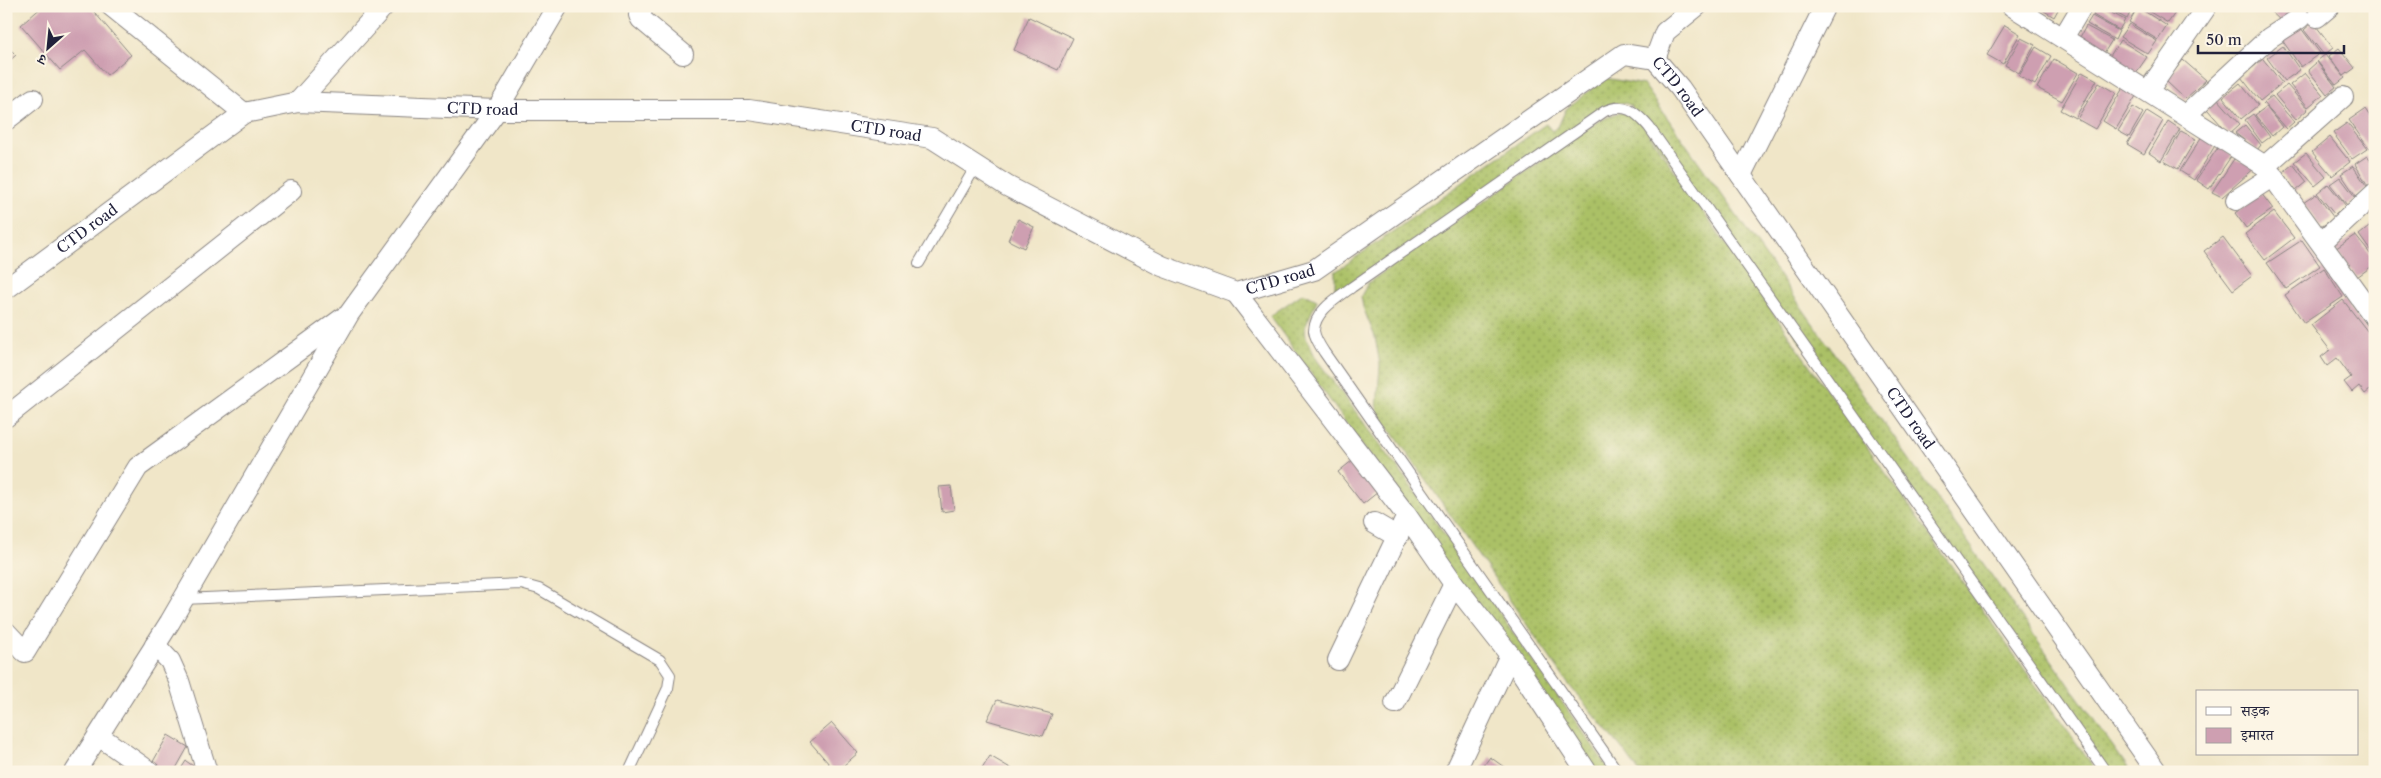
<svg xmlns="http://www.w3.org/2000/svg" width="2381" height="778" font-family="'Libre Caslon Text','Noto Serif Devanagari',serif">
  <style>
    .grass { fill: url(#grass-dots); stroke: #667250 }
    .building { fill: #ce9fb1 }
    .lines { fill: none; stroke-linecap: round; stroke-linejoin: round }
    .lane-casing { stroke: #898482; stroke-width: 12 }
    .street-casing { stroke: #898482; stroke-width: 22 }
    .lane { stroke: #fff; stroke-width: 10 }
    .street { stroke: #fff; stroke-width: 20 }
    .labels { text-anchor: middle; stroke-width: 5; stroke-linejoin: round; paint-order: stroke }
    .street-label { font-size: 15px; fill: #22223b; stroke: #fcf5e5 }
  </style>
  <defs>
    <pattern id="grass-dots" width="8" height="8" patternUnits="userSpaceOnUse" patternTransform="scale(1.25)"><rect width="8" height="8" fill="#abc166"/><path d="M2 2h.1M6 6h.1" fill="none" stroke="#8b9c55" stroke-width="1.8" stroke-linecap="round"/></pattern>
  </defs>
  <rect width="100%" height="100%" fill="#fcf5e5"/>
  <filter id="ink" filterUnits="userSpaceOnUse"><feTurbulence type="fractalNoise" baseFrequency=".02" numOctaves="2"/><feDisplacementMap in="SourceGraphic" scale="10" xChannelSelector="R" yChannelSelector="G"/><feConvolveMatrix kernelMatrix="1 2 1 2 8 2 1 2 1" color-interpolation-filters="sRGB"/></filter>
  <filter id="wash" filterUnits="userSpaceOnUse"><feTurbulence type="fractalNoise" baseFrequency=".0096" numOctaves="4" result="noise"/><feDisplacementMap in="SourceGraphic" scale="20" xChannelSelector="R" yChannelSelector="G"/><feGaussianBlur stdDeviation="1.12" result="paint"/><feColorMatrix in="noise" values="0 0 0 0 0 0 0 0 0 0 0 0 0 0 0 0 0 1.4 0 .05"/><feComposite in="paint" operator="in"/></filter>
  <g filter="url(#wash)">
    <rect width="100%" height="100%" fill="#f0e6c8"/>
    <!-- grass -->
    <path class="grass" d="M1605,78L1644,85L2131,772H2110L1630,105C1620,101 1614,103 1604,108L1348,286L1335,288V272L1546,124L1552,131L1558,127L1566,109Z
      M1620,112L1633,115L1644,127L1801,353L2097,772H1639L1625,752L1569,685L1377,410L1380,365L1375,337L1363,307L1361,296L1368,283L1597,122Z
      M1303,293L1317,300L1305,327L1306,338L1317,360L1400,471L1611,772H1594L1270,316Z"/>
    <g id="blocks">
      <!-- building -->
      <path class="building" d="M43,6H89L131,55L107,75L85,50L60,70L21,25Z
        M2036,6H2060L2054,17Z
        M2098,6L2125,20L2119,30L2093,15Z
        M2103,6H2123L2131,11L2127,19Z
        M2140,6H2164L2175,13L2168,23Z
        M2168,6H2179L2176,11Z
        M2265,6H2297L2282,22Z
        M2138,7L2167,26L2158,40L2129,22Z
        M2092,16L2119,31L2115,40L2087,24Z
        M1029,17L1073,38L1058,70L1014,50Z
        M2313,22L2333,48L2324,55L2304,30Z
        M2129,24L2157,41L2148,54L2120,37Z
        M2005,25L2020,34L2003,64L1987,55Z
        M2086,26L2112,40L2104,53L2079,39Z
        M2300,27L2320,53L2301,67L2282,40Z
        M2021,38L2035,45L2019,73L2005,65Z
        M2120,40L2147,57L2136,73L2110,56Z
        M6,45L16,55L6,64Z
        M2283,46L2300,70L2284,81L2267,58Z
        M2036,47L2051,56L2035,85L2019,76Z
        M2339,48L2355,68L2344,76L2329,56Z
        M2326,54L2345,78L2336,85L2317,61Z
        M2054,59L2078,73L2062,101L2037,88Z
        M2263,59L2282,83L2260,101L2241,77Z
        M2183,60L2206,80L2185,99L2166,81Z
        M2317,62L2336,87L2327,94L2308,70Z
        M2082,72L2097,80L2075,118L2060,110Z
        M2305,73L2323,95L2308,107L2290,85Z
        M2099,83L2116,93L2095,129L2077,119Z
        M2240,83L2258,105L2241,119L2223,97Z
        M2287,85L2308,109L2296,120L2275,95Z
        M2123,88L2136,96L2116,129L2103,121Z
        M2272,96L2294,122L2286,129L2263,103Z
        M2218,99L2240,124L2229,134L2207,109Z
        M2133,107L2143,113L2129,137L2118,131Z
        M2266,107L2282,127L2272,136L2255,115Z
        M2365,109L2375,124V145L2369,149L2349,120Z
        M2147,111L2163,121L2144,154L2127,144Z
        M2253,114L2270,137L2262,143L2245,120Z
        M2168,121L2180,129L2161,161L2149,153Z
        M2347,123L2367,149L2352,159L2333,133Z
        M2245,125L2261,145L2257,150L2235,133Z
        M2181,131L2196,139L2178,169L2164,161Z
        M2202,136L2216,144L2194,180L2180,171Z
        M2330,137L2350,162L2332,176L2312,152Z
        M2219,146L2232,155L2209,189L2196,180Z
        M2306,153L2326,177L2315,186L2294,162Z
        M2367,156L2375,167V182L2368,186L2355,164Z
        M2234,159L2257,166L2222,197L2212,192Z
        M2293,164L2307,182L2296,191L2281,174Z
        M2353,166L2368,188L2356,196L2341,174Z
        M2340,177L2356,198L2347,205L2330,184Z
        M2328,184L2346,206L2335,215L2317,193Z
        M2261,193L2273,209L2246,228L2235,213Z
        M2316,194L2334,218L2321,227L2303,203Z
        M2274,212L2294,238L2265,260L2245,234Z
        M1018,219L1034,227L1024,248L1008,240Z
        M2375,223V233L2370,226Z
        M2369,227L2375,235V257L2359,235Z
        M2355,235L2375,260V264L2357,277L2335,249Z
        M2223,237L2252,276L2233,290L2204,251Z
        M2302,240L2320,266L2286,289L2267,263Z
        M2324,268L2343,297L2304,323L2285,295Z
        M2343,300L2375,341V386L2365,394L2359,386L2352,392L2344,382L2351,377L2337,358L2327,366L2321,357L2330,350L2311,325Z
        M1358,456L1383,488L1363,504L1338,472Z
        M951,486L954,510L942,512L939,487Z
        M997,700L1052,714L1043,736L987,720Z
        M832,723L858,753L836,772L810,742Z
        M168,735L188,747L174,772H159L150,767Z
        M990,756L1012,769L1010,772H980Z
        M1490,757L1511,772H1479Z
        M186,761L196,768L199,772H179Z"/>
    </g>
  </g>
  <g filter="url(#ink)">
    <use href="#blocks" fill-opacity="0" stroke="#898482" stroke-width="1"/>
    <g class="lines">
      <!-- lane casing -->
      <g class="lane-casing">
        <path id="lane" d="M919,263L976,166
          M183,599L521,584L539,589L660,660L670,675L668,688L629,772
          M1618,772L1324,352C1320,346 1315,338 1314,331C1314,311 1339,297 1352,287L1605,111C1625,102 1636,112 1649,127L2106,772"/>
      </g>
      <!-- street casing -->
      <g class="street-casing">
        <g id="street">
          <path d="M111,6L244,113"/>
          <path d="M644,6L639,15L641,19L683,54"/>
          <path d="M2012,6L2265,166L2375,318"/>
          <path d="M2317,17L2330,6"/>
          <path d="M2063,38L2082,6"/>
          <path d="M1655,59L1665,32L1697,6"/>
          <path d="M2148,91L2207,6"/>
          <path d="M298,102L384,6"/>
          <path d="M2186,115L2269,38L2300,18"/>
          <path d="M6,120L33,99"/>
          <path d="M2265,166L2343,97"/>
          <path d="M1741,175L1825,6"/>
          <path d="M2236,200L2273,176"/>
          <path d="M2322,242L2375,193"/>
          <path id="s1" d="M6,289L244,113L298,102L497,110H749L932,138L1007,186L1162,266L1236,293L1314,270L1624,54L1655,59L1680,88L2157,772"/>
          <path d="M1236,293L1407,516L1454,584L1510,655L1455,772"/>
          <path d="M6,417L291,191"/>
          <path d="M1374,523L1398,537"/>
          <path d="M6,632L25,652L138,467L343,318"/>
          <path d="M155,645L170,661L179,681L207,772"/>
          <path d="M1510,655L1587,772"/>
          <path d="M1338,660L1407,516"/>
          <path d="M1395,703L1454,584"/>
          <path d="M99,736L150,772"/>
          <path d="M75,772L170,622L349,314L497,110L558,6"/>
        </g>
      </g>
      <!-- lane -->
      <use href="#lane" class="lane"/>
      <!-- street -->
      <use href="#street" class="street"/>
    </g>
  </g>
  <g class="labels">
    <!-- street labels -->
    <g class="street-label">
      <text dy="5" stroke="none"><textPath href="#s1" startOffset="1856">CTD road</textPath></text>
      <text dy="5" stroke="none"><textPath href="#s1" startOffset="536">CTD road</textPath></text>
      <text dy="5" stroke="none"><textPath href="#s1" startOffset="941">CTD road</textPath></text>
      <text dy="5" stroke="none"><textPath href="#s1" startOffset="101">CTD road</textPath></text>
      <text dy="5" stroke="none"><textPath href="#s1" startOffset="1376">CTD road</textPath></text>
      <text dy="5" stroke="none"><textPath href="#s1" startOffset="2261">CTD road</textPath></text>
    </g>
  </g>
  <!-- margin -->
  <rect width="2381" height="778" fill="none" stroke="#fcf5e5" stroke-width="25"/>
  <!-- legend -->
  <rect x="2196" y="690" width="162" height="65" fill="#fcf5e5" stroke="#a5a1a1"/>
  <rect x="2206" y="707" width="25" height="8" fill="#ffffff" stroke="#a5a1a1"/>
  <text x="2241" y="716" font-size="15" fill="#22223b">सड़क</text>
  <rect x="2206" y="728" width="25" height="15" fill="#ce9fb1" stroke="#a5a1a1"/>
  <text x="2241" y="740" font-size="15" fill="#22223b">इमारत</text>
  <!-- north arrow -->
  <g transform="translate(48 48) rotate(207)" stroke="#fcf5e5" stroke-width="4" paint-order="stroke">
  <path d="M0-4L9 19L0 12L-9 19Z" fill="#22223b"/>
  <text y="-8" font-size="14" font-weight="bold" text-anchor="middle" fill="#22223b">उ</text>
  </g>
  <!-- scale -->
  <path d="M2198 45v8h146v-8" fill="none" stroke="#22223b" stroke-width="2.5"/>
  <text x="2206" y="45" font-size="15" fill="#22223b" stroke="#fcf5e5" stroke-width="4" paint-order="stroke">50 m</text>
</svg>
